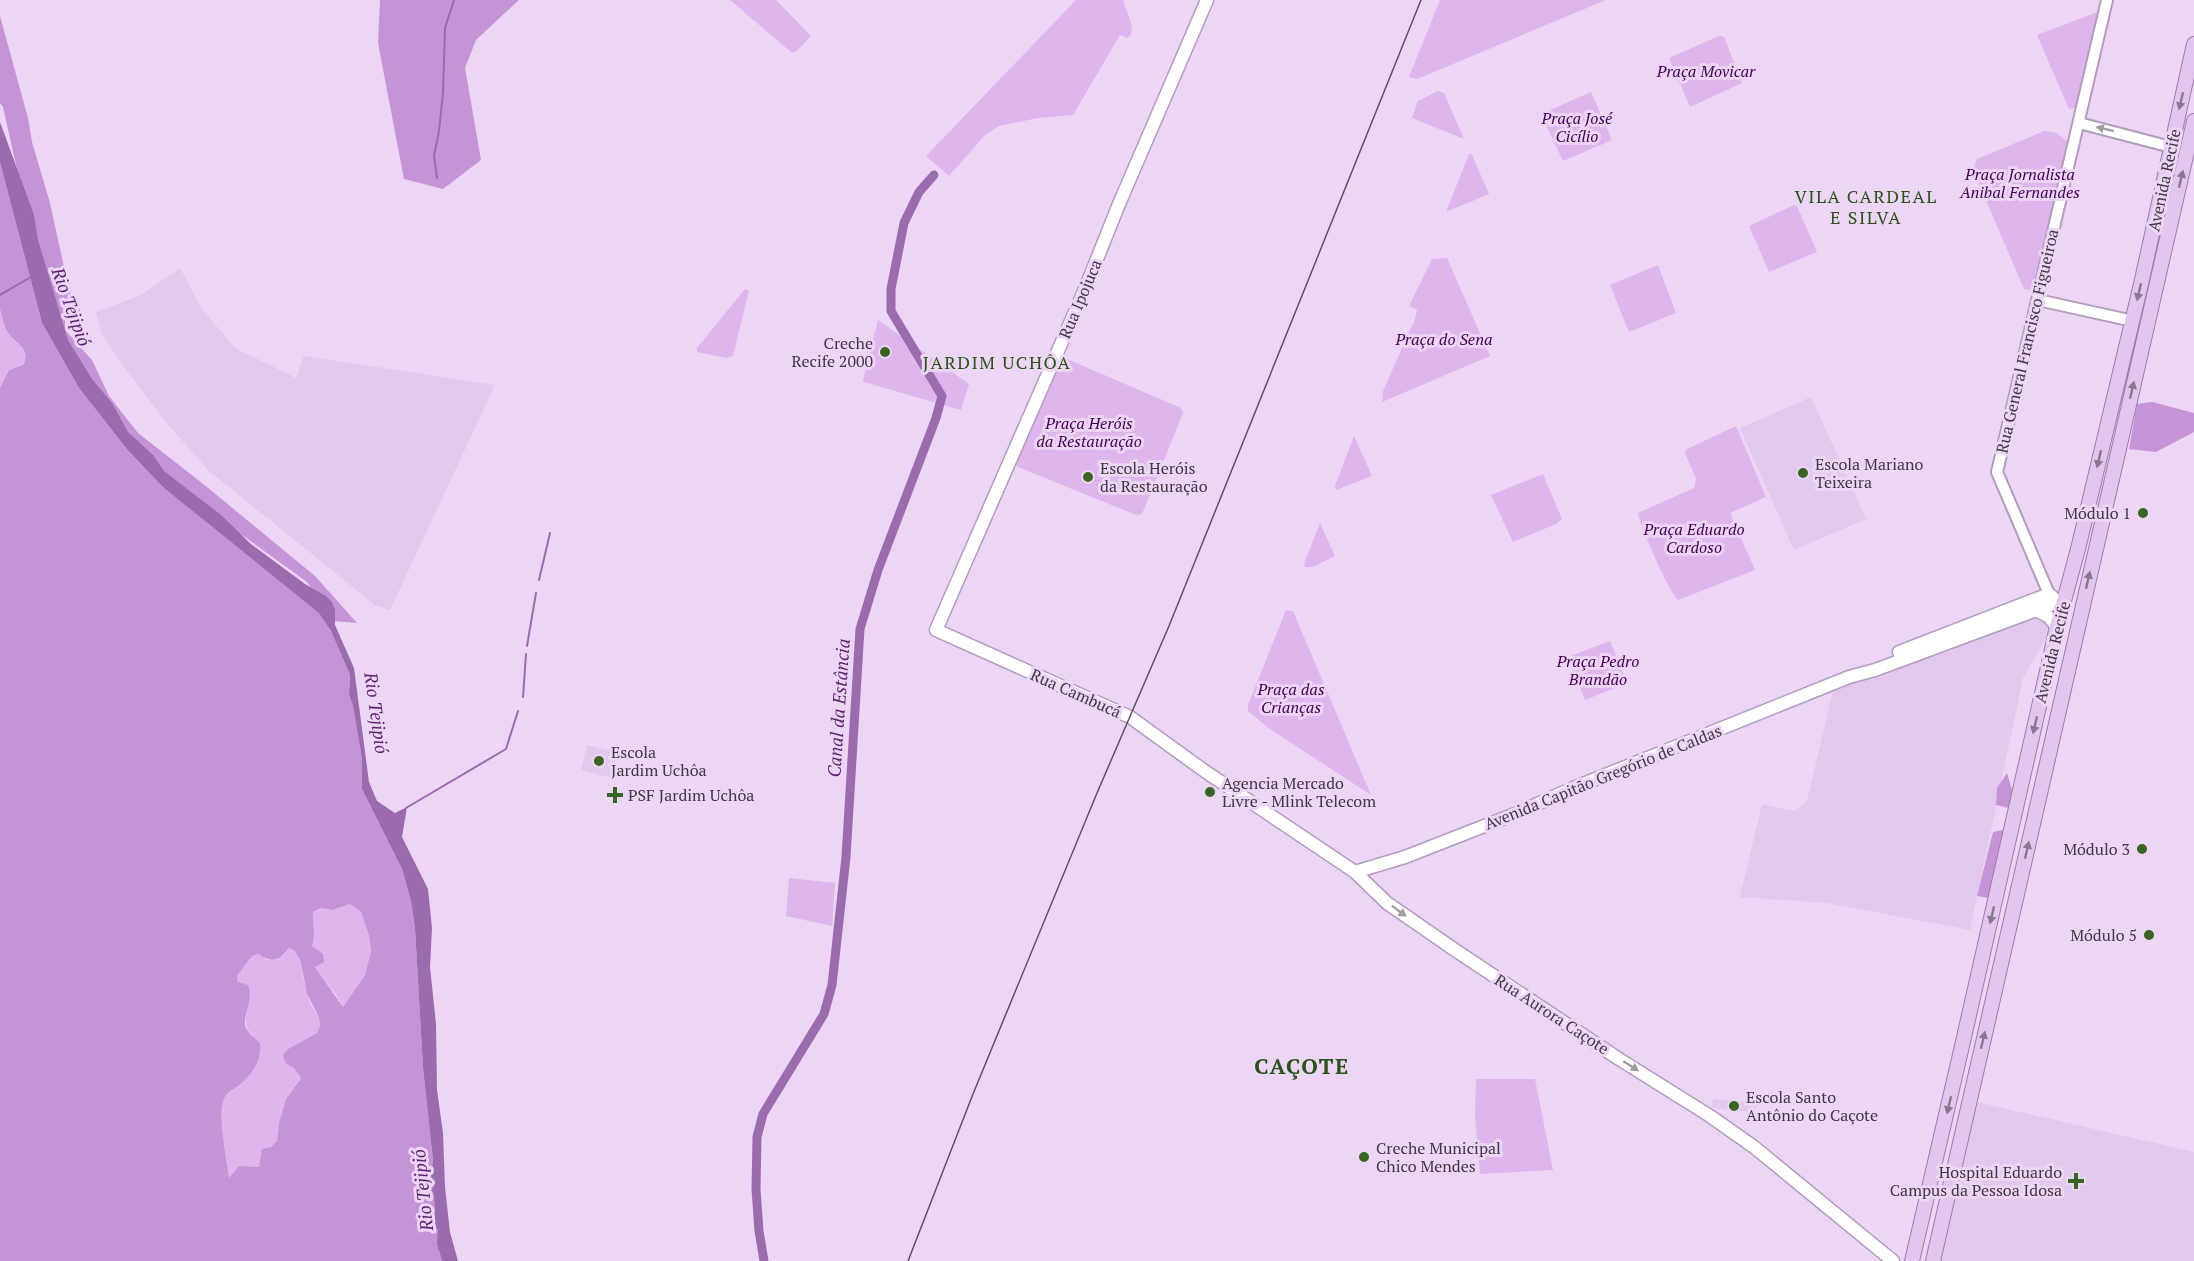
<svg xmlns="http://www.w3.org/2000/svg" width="2194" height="1261" font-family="'PT Serif',serif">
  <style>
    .built { fill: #e3c8ee }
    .green { fill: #deb6ed }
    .forest { fill: #c594d7; fill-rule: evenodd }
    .water { fill: #9b6cad }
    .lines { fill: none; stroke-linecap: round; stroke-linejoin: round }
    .stream { stroke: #9b6cad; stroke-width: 2 }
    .canal { stroke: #9b6cad; stroke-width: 9 }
    .tertiary-casing { stroke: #b29cbb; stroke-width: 14 }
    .secondary-casing { stroke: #b29cbb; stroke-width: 15 }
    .primary-casing { stroke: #9e7baa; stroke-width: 16 }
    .tertiary { stroke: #fff; stroke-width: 10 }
    .secondary { stroke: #fff; stroke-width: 12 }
    .primary { stroke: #e3c6ee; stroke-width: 14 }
    .tram { stroke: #5f5363; stroke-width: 1.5 }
    .oneway { fill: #897790 }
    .oneway2 { fill: #a09ba1 }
    .poi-dot { fill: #396522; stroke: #ecd5f5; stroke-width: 2 }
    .labels { text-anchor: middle; stroke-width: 6; stroke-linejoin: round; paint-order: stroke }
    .park-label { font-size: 16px; font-style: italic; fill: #440157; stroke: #ecd5f5 }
    .street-label { font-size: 16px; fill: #403743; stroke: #ecd5f5 }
    .poi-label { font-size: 16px; fill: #403743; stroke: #ecd5f5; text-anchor: start }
    .neighbourhood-label { font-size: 18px; letter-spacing: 1.5px; fill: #2c5317; stroke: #ecd5f5 }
    .water-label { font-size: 18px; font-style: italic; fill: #5b1f6f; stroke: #ecd5f5 }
    .district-label { font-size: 22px; font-weight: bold; letter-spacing: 1.5px; fill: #2c5317; stroke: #ecd5f5 }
  </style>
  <rect width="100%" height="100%" fill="#ecd5f5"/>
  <!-- built -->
  <path class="built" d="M180,268L202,309L235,348L296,378L304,356L495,385L390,610L375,605L209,471L170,427L126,370L101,333L96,312L141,295Z
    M1811,397L1866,519L1794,550L1740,428Z
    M2027,618H2038L2045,620L2052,628L2023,678L1970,930L1827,903L1740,897L1762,804L1794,811L1807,801L1833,691Z
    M587,745L617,753L611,778L581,770Z
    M1713,1099L1756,1103L1755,1112L1712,1108Z
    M1977,1102L2194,1152V1261H1939Z"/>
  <!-- green -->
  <path class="green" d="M730,0H776L811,36L797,51L792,53Z
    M1076,0H1123L1132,26L1131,35L1127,38L1120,35L1073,115L1038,118L999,126L985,135L949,176L926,156Z
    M1440,0H1606L1417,79L1409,77Z
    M2100,11L2079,107L2069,109L2037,35Z
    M1719,36L1724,37L1742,83L1690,107L1669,58Z
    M1438,91L1444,93L1464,139L1412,118L1418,101Z
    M1591,92L1612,140L1563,161L1541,114Z
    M2044,131L2057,133L2069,143L2035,291L2024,289L1973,170L1977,159Z
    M1471,153L1489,194L1446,212L1469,154Z
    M1794,205L1797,206L1817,252L1769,272L1749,226Z
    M1447,258L1490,356L1382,402L1383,391L1415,319L1417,310L1409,306L1432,259Z
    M1658,265L1676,313L1629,332L1610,285Z
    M745,289L749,291L733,356L726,358L697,352V348Z
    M0,309C2,316 4,327 8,333C16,344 32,349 23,365L9,370L0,388Z
    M878,320L969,384L961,410L864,382L863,380Z
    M1059,357L1067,359L1181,408L1183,413L1142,514L1136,515L1018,467L1014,463Z
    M1736,426L1766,497L1730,513L1755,570L1678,600C1669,592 1640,526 1638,513L1694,488L1696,479L1685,453V450Z
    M1354,436L1372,476L1336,490L1335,486Z
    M1543,474L1562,519L1556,524L1513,542L1491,495Z
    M1320,523L1335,556L1313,567H1305L1304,564Z
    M1286,610L1293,611L1371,795L1270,729L1248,711V705Z
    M1610,641L1627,683L1585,700L1568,657Z
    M789,878L835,883L832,926L786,916Z
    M350,904L361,912L369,936L371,951L365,975L343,1007L336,995L314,966L316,951L312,946L313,912L321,908L332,910Z
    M289,948L295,951L302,962L303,977L310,1003L319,1017L320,1026L317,1033L288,1049L285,1063L294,1068L301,1077L286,1099L279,1123L277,1141L259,1167L249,1166L229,1179C227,1161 217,1113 224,1099C226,1093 232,1090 237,1086C252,1075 262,1061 260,1043C238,1023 247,1019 251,992L238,982L237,976L252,956L258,954L268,960L284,955Z
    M1476,1079H1535L1553,1170L1480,1174L1475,1116Z"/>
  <!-- forest -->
  <path class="forest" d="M380,0H519L476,40L465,68L481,160L443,189L404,179L378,43Z
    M0,16L28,118L32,142L50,203L69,290L82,314L65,311V330L92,360L109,396L138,433L207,487L315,576L357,623L332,621L307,582L231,527L142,457L77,372L34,246L3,107L0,103Z
    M0,162L42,323L79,388L126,448L319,612L331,631L350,675L349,695L353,706L362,759V789L402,869L411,901L415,928L423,1068L433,1160L431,1175L434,1184V1214L439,1230V1251L442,1261H0V388L9,370L23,365C32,349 16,344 8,333C4,327 2,316 0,309ZM350,904L361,912L369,936L371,951L365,975L343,1007L315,967L324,962L323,954L312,946C316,934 312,925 313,912L321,908L332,910ZM289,948L295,951L301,962L307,994L319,1017L320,1026L317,1033L288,1049L283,1055L285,1063L294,1068L301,1078L286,1099L279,1123L277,1141L271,1147L262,1149L259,1167L239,1166L229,1178C227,1161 217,1113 224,1099C227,1092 232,1090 238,1086C252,1075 262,1061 260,1043C256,1039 249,1034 246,1028C241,1017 255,1000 248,985L238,982L237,976L252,956L258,954C272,963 279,961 289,948Z
    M2152,402L2194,413V432L2156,452L2129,449L2137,404Z
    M2007,773L2012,790L2009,808L1996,805L1997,788Z
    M2003,830L1989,898L1977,896L1993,832Z"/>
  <!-- water -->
  <path class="water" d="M0,122L34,215L38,240L68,340L92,379L112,403L128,432L153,455L164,471L221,515L251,544L305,584L326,596L332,602L335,610V625L354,668L369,782L377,801L395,813L407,807L402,837L428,889L432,928L430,967L436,1024L437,1090L443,1133L445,1187L450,1232L458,1261H442L437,1244L438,1230L435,1225L434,1194L431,1190L434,1187L431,1175L433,1160L423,1068L415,928L411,901L402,869L362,789V759L353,706L349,695L350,675L331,631L319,613L163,487L126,448L79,388L42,323L0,162Z"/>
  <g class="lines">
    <!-- stream -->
    <path class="stream" d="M437,178L434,156L439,131L443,93L445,28L454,0
      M0,295L31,277
      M539,580L550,533
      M527,646L536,593
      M523,697L526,654
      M406,808L506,749L518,711"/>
    <!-- canal -->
    <path class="canal" d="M764,1261L759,1231L756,1189L757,1137L763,1114L824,1014L832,985L846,857L860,629L878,570L936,418L942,396L891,311V289L904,223L919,192L934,175"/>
    <!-- tertiary casing -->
    <g class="tertiary-casing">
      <path id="tertiary" d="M2079,123L2171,147
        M2038,300L2133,321
        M2049,594L1997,472L2107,0"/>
    </g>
    <!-- secondary casing -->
    <g class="secondary-casing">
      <path id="secondary" d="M1207,0L1119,204L1085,289L936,630L1130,717L1206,772L1355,872L1387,903L1455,950L1619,1059L1710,1116L1754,1147L1893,1261
        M2036,610L2049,617L2057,627
        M1899,652L2049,594L2062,605
        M1355,872L1405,857L1515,814L1573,788L1849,677L1875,670L2058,602"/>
    </g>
    <!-- primary casing -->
    <g class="primary-casing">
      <path id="primary" d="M1912,1261L1962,1046L2057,627L2079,545L2141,284L2194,44
        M1933,1261L2194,121"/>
    </g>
    <!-- tertiary -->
    <use href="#tertiary" class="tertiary"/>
    <!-- secondary -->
    <use href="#secondary" class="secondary"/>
    <!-- primary -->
    <use href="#primary" class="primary"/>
    <!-- tram -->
    <path class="tram" d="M908,1261L973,1094L1097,793L1169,626L1421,0"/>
  </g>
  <!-- one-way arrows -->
  <defs><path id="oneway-solid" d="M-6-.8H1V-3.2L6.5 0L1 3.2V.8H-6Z" transform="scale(1.5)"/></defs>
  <g class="oneway">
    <use href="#oneway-solid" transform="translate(2181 101) rotate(103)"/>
    <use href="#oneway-solid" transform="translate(2181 179) rotate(-77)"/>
    <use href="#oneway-solid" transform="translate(2139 292) rotate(103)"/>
    <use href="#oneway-solid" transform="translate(2132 390) rotate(-77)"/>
    <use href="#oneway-solid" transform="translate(2099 459) rotate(103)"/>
    <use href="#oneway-solid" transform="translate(2088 580) rotate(-77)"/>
    <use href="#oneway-solid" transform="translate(2035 725) rotate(103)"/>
    <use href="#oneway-solid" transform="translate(2027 850) rotate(-77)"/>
    <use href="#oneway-solid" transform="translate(1992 915) rotate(103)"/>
    <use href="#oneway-solid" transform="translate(1983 1040) rotate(-77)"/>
    <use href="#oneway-solid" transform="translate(1949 1105) rotate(103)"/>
  </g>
  <g class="oneway2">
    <use href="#oneway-solid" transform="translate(2105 129) rotate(-166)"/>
    <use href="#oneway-solid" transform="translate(1399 911) rotate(37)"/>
    <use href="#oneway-solid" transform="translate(1631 1066) rotate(32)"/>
  </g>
  <!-- markers -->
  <g class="poi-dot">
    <circle cx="885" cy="352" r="6"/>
    <circle cx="1803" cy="473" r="6"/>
    <circle cx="1088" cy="477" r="6"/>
    <circle cx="2143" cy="513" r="6"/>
    <circle cx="599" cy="761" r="6"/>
    <circle cx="1210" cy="792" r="6"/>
    <path d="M612 786h6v6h6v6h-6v6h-6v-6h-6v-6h6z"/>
    <circle cx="2142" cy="849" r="6"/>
    <circle cx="2149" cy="935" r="6"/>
    <circle cx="1734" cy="1106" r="6"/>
    <circle cx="1364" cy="1157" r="6"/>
    <path d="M2073 1172h6v6h6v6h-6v6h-6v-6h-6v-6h6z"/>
  </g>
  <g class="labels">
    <!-- park labels -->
    <g class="park-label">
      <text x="1706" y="77">Praça Movicar</text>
      <text x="1577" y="124">Praça José<tspan x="1577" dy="18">Cicílio</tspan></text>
      <text x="2020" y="180">Praça Jornalista<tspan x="2020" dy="18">Anibal Fernandes</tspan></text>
      <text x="1444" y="345">Praça do Sena</text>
      <text x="1089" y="429">Praça Heróis<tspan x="1089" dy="18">da Restauração</tspan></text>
      <text x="1694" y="535">Praça Eduardo<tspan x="1694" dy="18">Cardoso</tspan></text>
      <text x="1598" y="667">Praça Pedro<tspan x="1598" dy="18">Brandão</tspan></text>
      <text x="1291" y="695">Praça das<tspan x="1291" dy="18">Crianças</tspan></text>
    </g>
    <!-- street labels -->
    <g class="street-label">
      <text transform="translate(2164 180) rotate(-78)" y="6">Avenida Recife</text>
      <text transform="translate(1080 299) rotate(-67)" y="6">Rua Ipojuca</text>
      <text transform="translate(2027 341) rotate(-77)" y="6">Rua General Francisco Figueiroa</text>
      <text transform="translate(2052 652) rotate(-76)" y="6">Avenida Recife</text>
      <text transform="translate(1076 693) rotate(24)" y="6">Rua Cambucá</text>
      <text transform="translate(1603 777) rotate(-22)" y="6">Avenida Capitão Gregório de Caldas</text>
      <text transform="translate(1552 1014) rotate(33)" y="6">Rua Aurora Caçote</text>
    </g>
    <!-- poi labels -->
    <g class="poi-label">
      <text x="873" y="349" text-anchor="end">Creche<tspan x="873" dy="18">Recife 2000</tspan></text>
      <text x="1815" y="470">Escola Mariano<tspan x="1815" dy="18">Teixeira</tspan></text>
      <text x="1100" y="474">Escola Heróis<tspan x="1100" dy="18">da Restauração</tspan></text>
      <text x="2131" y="519" text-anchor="end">Módulo 1</text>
      <text x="611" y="758">Escola<tspan x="611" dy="18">Jardim Uchôa</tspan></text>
      <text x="1222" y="789">Agencia Mercado<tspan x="1222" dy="18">Livre - Mlink Telecom</tspan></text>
      <text x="628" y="801">PSF Jardim Uchôa</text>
      <text x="2130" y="855" text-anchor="end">Módulo 3</text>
      <text x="2137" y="941" text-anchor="end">Módulo 5</text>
      <text x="1746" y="1103">Escola Santo<tspan x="1746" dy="18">Antônio do Caçote</tspan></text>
      <text x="1376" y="1154">Creche Municipal<tspan x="1376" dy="18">Chico Mendes</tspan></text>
      <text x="2062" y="1178" text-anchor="end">Hospital Eduardo<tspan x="2062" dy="18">Campus da Pessoa Idosa</tspan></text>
    </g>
    <!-- neighbourhood labels -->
    <g class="neighbourhood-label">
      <text x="1866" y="203">VILA CARDEAL<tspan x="1866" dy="21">E SILVA</tspan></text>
      <text x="997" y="369">JARDIM UCHÔA</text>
    </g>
    <!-- water labels -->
    <g class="water-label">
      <text transform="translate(71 307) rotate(70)" y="6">Rio Tejipió</text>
      <text transform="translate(839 708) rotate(-86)" y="6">Canal da Estância</text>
      <text transform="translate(376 713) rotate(82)" y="6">Rio Tejipió</text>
      <text transform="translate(423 1190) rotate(-96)" y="6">Rio Tejipió</text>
    </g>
    <!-- district labels -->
    <g class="district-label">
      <text x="1302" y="1074">CAÇOTE</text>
    </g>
  </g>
</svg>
